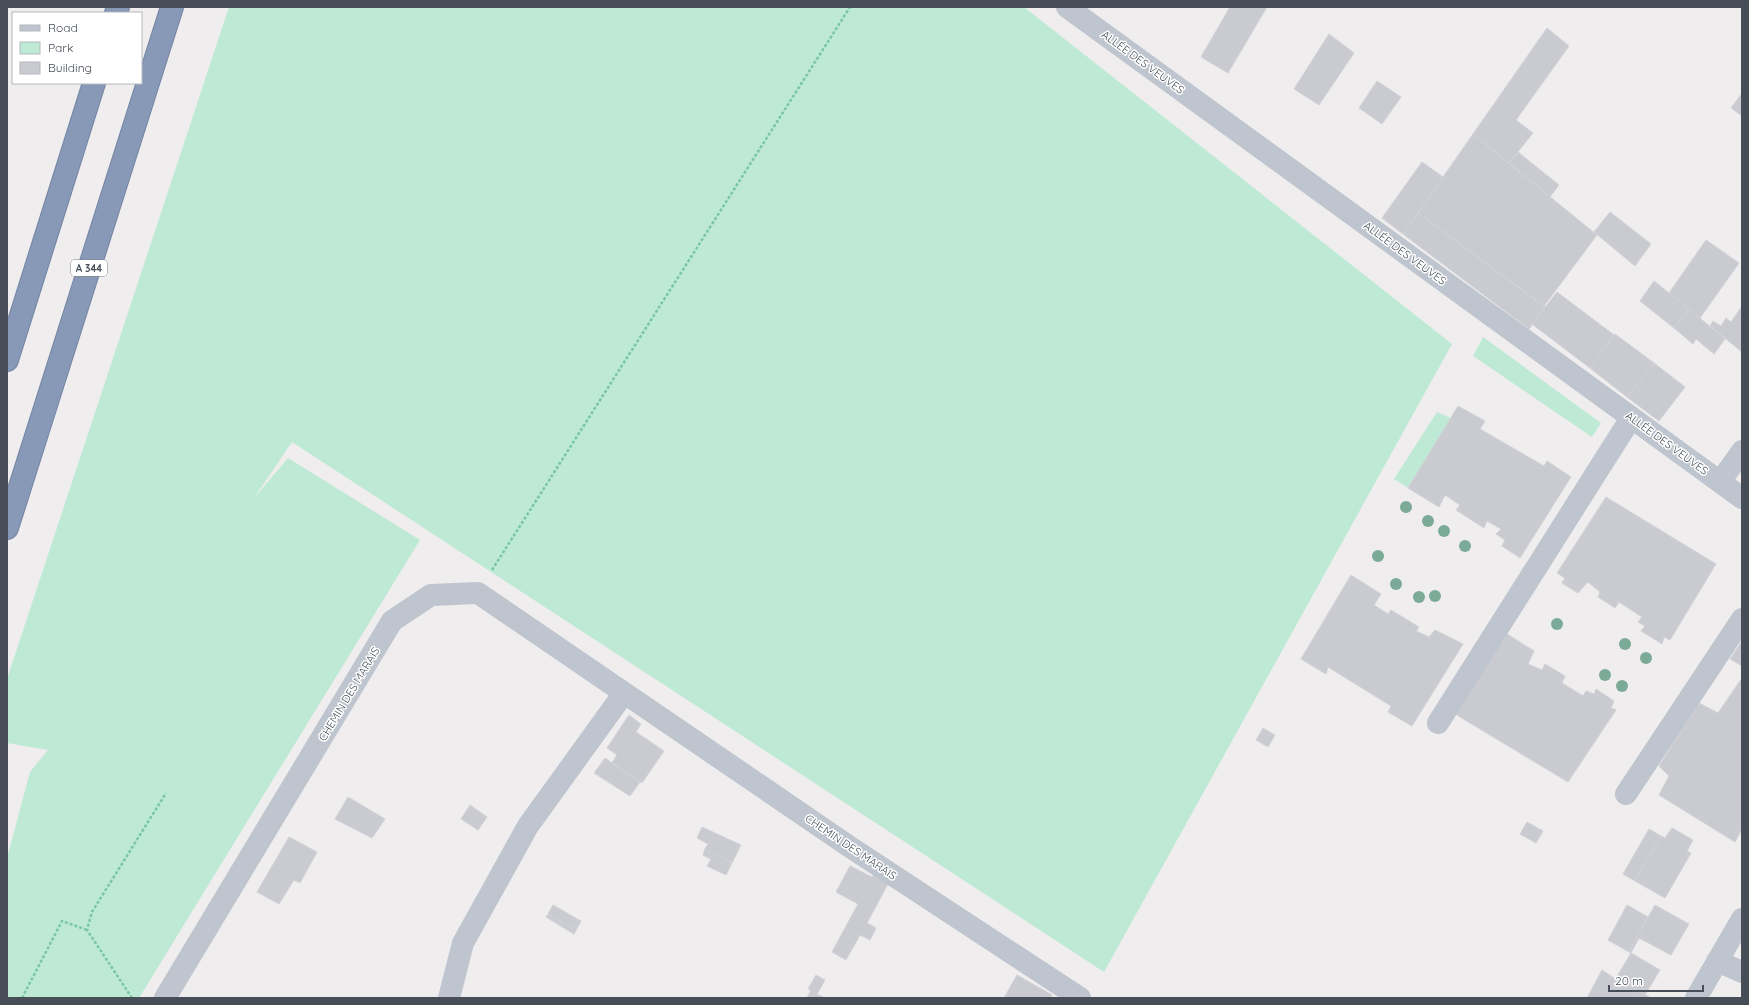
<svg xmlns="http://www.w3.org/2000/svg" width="1749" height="1005" font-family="Quicksand,sans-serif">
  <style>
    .green { fill: #beead5 }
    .building { fill: #cacbd1; stroke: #d1d2d8 }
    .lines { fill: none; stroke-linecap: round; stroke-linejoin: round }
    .highway-casing { stroke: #7484a3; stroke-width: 24 }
    .path { stroke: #79c5a9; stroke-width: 2.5; stroke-dasharray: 3 2; stroke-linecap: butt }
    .minor { stroke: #bfc5ce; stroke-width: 22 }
    .highway { stroke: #8899b8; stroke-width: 22 }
    .tree { fill: #7caa98 }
    .labels { text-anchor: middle; stroke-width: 3; stroke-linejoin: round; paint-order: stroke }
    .shield { fill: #fff; stroke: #7e838a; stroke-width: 1 }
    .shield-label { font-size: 10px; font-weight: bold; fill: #474e58 }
    .street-label { font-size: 11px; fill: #474e58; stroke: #fff }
  </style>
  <rect width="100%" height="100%" fill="#efeded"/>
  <!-- green -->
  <path class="green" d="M229,7H1024L1452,344L1104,972L292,442L254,498L288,458L420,540L139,998H7V858L30,772L48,750L7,743V679Z
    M1483,337L1601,423L1592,437L1473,356Z
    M1437,412L1451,418L1408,488L1394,479Z"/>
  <!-- building -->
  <path class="building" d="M1230,7H1267L1228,73L1201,57Z
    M1547,28L1569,46L1516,120L1533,133L1509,163L1473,134Z
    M1329,34L1354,53L1319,105L1294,89Z
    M1377,81L1401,97L1382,124L1359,108Z
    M1742,93V116L1731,108Z
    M1473,134L1597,235L1544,306L1418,213Z
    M1518,152L1559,185L1550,197L1509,163Z
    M1422,162L1443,177L1403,234L1382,218Z
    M1610,212L1651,244L1635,266L1594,232Z
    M1418,213L1545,307L1529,329L1403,234Z
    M1706,240L1739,263L1700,318L1669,293Z
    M1654,281L1689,309L1674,328L1640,301Z
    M1557,292L1614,335L1590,368L1532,324Z
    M1742,306V352L1710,326L1713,321L1721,326L1726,318L1731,322Z
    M1689,309L1725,339L1714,354L1696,339L1693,344L1674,328Z
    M1615,334L1654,363L1627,397L1590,368Z
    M1654,363L1685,387L1659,421L1627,397Z
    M1458,406L1485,421L1480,429L1544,466L1547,461L1571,477L1520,558L1502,546L1505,540L1496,534L1501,529L1487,521L1484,528L1456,510L1460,505L1445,495L1439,507L1408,488Z
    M1606,497L1716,564L1670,640L1664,637L1662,644L1641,631L1645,626L1638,622L1642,617L1619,602L1615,608L1598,597L1600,592L1588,582L1578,593L1562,583L1565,578L1557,573Z
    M1351,575L1381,594L1374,605L1388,614L1391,610L1419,627L1416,631L1429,637L1435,630L1463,644L1412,726L1388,712L1391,706L1328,667L1326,674L1301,659Z
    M1507,634L1534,651L1528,664L1542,670L1545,664L1565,676L1562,683L1583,696L1586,691L1594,694L1596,689L1614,701L1611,708L1616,710L1568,782L1455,714Z
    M1742,641V666L1730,659Z
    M1742,678V829L1735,842L1659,795L1669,776L1659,766L1699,703L1718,713Z
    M629,715L641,724L636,732L664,751L642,783L612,763L617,755L607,748Z
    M1263,728L1275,735L1268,747L1256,740Z
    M605,758L640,782L630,796L594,773Z
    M348,797L385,819L372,838L335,819Z
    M470,805L487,817L478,830L461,819Z
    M1527,822L1543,831L1536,843L1520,834Z
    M702,827L741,845L732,863L705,849L708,844L697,838Z
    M1672,828L1693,840L1687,851L1691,853L1665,898L1635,881L1661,836L1665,838Z
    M1649,829L1661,836L1635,881L1623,874Z
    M289,837L317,852L300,883L294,880L279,904L257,892Z
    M705,849L732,863L726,875L707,866L711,859L703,855Z
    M850,866L872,877L874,874L889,882L867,923L876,928L870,940L860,935L846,960L832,952L858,904L836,892Z
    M553,905L579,920L573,929L548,914Z
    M1627,905L1648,917L1629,952L1608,940Z
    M1655,905L1689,924L1671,955L1637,937Z
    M548,914L573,929L579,920L581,921L574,934L546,917Z
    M1637,937L1639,938L1631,953L1629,952Z
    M1631,953L1660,970L1645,995L1616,978Z
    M1602,970L1614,978L1651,998H1587Z
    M816,975L825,980L817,994L825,998H807L811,990L808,989Z
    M1017,975L1052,995L1050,998H1004Z"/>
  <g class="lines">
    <!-- highway casing -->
    <g class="highway-casing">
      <path id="highway" d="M116,13L118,7
        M7,360L94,83
        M7,528L172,7"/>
    </g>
    <!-- path -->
    <path class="path" d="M492,570L850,7
      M22,998L62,921L87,930
      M132,998L87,930L92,912L166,793"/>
    <!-- minor -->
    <path class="minor" d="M1067,7L1742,498
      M1720,482L1742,451
      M1438,723L1631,418
      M1626,794L1742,619
      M1717,961L1742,972
      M165,998L392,621L431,595L478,593L850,847L1080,998
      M449,998L463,943L528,826L624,693
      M1696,998L1742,919"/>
    <!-- highway -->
    <use href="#highway" class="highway"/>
  </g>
  <!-- trees -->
  <g class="tree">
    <circle cx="1406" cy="507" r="6"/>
    <circle cx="1428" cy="521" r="6"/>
    <circle cx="1444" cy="531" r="6"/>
    <circle cx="1465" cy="546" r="6"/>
    <circle cx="1378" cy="556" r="6"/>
    <circle cx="1396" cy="584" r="6"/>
    <circle cx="1435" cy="596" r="6"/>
    <circle cx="1419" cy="597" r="6"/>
    <circle cx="1557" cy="624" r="6"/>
    <circle cx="1625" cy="644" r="6"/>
    <circle cx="1646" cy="658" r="6"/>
    <circle cx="1605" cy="675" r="6"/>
    <circle cx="1622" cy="686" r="6"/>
  </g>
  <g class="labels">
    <!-- shield labels -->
    <rect class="shield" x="71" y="260" width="36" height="16" rx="3"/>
    <g class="shield-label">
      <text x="89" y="272">A 344</text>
    </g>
    <!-- street labels -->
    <g class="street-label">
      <text transform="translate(1143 62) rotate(36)" y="4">ALLÉE DES VEUVES</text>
      <text transform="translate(1405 253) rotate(36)" y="4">ALLÉE DES VEUVES</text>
      <text transform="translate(1667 443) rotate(36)" y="4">ALLÉE DES VEUVES</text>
      <text transform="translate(349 694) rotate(-59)" y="4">CHEMIN DES MARAIS</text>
      <text transform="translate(851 847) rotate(34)" y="4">CHEMIN DES MARAIS</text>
    </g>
  </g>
  <!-- border -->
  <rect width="1749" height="1005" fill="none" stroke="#474e58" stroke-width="16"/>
  <!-- legend -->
  <rect x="12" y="12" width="130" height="72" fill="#ffffff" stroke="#b5b8bc"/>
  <rect x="20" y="25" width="20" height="6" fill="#bfc5ce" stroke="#b5b8bc"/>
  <text x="48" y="32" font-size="12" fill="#474e58">Road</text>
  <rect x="20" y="42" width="20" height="12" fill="#beead5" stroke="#b5b8bc"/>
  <text x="48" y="52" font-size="12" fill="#474e58">Park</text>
  <rect x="20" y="62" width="20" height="12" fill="#cacbd1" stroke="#b5b8bc"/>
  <text x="48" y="72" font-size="12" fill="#474e58">Building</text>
  <!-- scale -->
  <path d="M1609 985v6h94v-6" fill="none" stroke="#474e58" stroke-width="2"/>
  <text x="1615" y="985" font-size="12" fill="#474e58" stroke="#ffffff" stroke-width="3" paint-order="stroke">20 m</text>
</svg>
